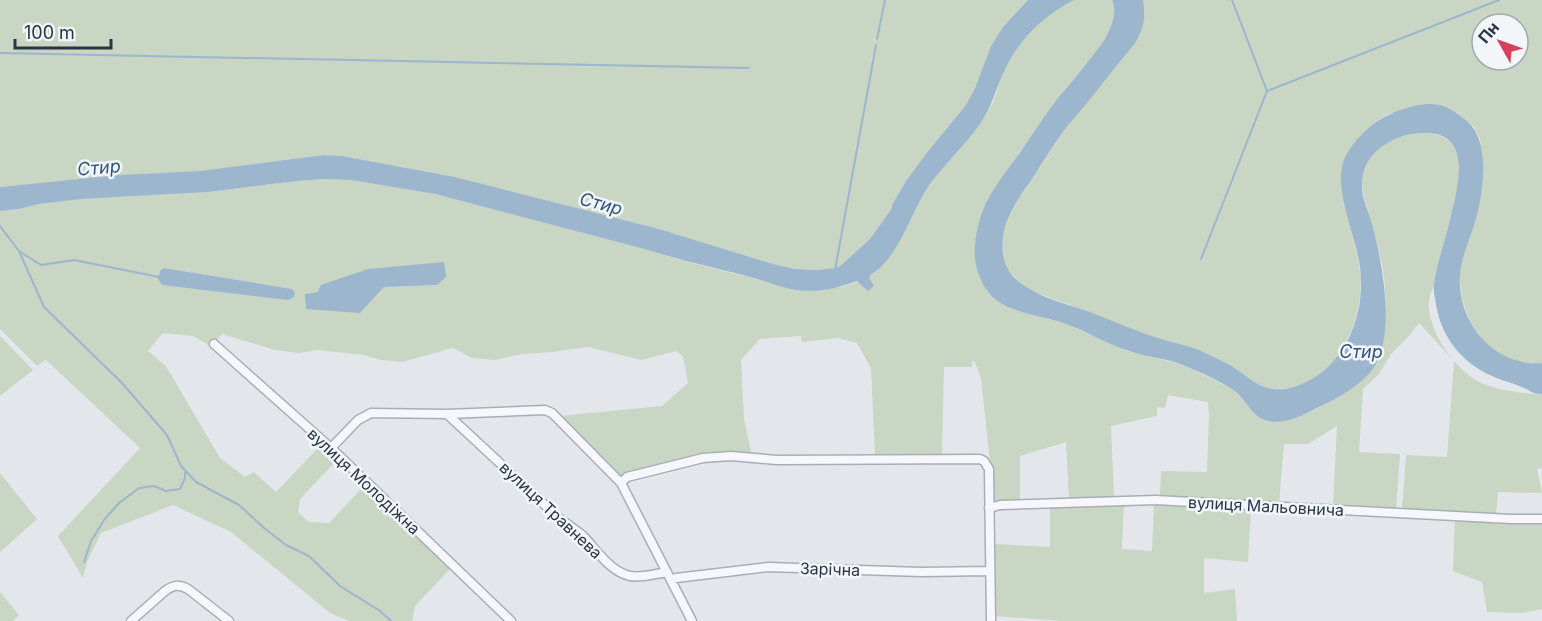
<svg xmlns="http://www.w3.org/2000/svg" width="1542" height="621" font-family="Inter,sans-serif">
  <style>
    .green { fill: #c9d6c3; fill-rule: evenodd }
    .water { fill: #9cb6ce }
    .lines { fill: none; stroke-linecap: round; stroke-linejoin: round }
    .stream { stroke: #9cb6ce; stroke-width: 2 }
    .minor-casing { stroke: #a7aeb7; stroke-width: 11 }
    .minor { stroke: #f6f7fa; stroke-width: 8 }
    .labels { text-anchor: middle; stroke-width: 5; stroke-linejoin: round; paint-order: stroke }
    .street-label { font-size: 16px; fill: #293546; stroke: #f3f6f9 }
    .water-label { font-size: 18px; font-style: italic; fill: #30557d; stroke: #f3f6f9 }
  </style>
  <rect width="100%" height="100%" fill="#e3e7ec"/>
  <!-- green -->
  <path class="green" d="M0,0H1028L1003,27L991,46L975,88L966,105L929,150L906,181L892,205V208L870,239L840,266L834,268L816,270L795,269L773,264L659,229L455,177L342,156L324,155L199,171L118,175L0,187Z
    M1074,0H1112C1116,9 1115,18 1111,27C1102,49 1082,68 1067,87C1050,109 1034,132 1018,155C1005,173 993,190 983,210L1014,309L1066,324L1127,351L1184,365L1232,389L1242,397L1249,407L1278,422C1302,418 1324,406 1344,393C1357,385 1369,375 1377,362C1384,351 1384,335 1385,322C1385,307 1386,292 1384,277C1382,259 1376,241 1372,224C1366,198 1354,185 1370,159C1379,143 1398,136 1416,134C1431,131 1452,136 1458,153C1465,173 1453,204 1449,224C1443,245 1439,266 1434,286C1415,315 1452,367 1477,381C1494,390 1524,394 1542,394V468L1537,469L1542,493L1498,492L1496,515L1402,510L1406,455L1447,457L1454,361L1419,323L1407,338L1391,354L1379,374L1363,389L1359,452L1400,454L1396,510L1333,506L1337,426L1308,444H1284L1279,503L1160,497L1161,471L1207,472L1209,415L1208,402L1168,395L1165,408L1157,407V416L1111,426L1114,497L1069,499L1066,442L1020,456V501L993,503L992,469L990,462L981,378L975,362L972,360V367H944L942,455H875L871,368L857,343L839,338L802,342L801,336L760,339L741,360L744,419L752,455L725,452L677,461L620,475L560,416L662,406L688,383L683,356L676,351L642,360L588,347L552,352L522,354L495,360L472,358L453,348L402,362L381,360L363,355L318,350L298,353L275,350L222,334L212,347L193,336L163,333L148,351L166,366L220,458L245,477L254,472L276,492L321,445L337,460L300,499L298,512L309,522L329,523L365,485L451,568L415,606L412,621H349L330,613L231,532L173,505L101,533L87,562L83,578L58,536L140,448L46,360L37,366L0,329V211L19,209L39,204L82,199L208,192L297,181L324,179L351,180L435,194L648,250L676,259L752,278L795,290L842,287L869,278C873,271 880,269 885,262C900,236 913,208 931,183C943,166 959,151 972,134C978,126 985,117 990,108C996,98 998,85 1003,74C1017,41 1043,16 1074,0ZM444,263L437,285L384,287L360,313L305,294L318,292L368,269ZM165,268L291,289L295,293L158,279L160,271Z
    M1143,0H1542V363C1536,363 1529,364 1523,363C1479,354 1458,311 1460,270L1482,175L1483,160L1480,139L1474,127L1458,113L1428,104L1389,114L1380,119L1367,129L1345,204L1358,259L1361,278L1360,297L1357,314L1352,329L1338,357L1318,376L1300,385L1290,388L1268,389L1248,379L1230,365L1194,348L1162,340L1129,328L1030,290L1017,280L1008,270L1004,259L1003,244L1004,229L1010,215L1019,199L1064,130L1107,77L1145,14ZM1482,24H1518V60H1482Z
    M0,336L33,370L0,396Z
    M0,473L37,519L0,552Z
    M1124,503L1122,549L1152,551L1154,503L1251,508L1248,562L1204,558V593L1235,589L1237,621H1062L994,616L993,544L1050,547V505Z
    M1455,519L1542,522V609L1523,613L1487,612L1482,582L1453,571Z
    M0,592L19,615L13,621H0Z"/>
  <!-- water -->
  <path class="water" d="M1028,0H1074C1043,16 1017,41 1003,74C995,91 991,109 980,124C965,145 946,163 930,184C915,205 908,230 893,252C890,256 886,262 882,266C877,271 872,272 869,278L874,286L868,291L857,281C841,287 826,291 808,291C788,291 770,282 750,277C716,268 682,261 648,250L435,194L351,180L324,179L297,181L208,192L82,199L39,204L19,209L0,211V187L118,175L199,171L324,155L342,156L455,177L659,229L773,264L795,269L817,270L834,268L840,266L870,239L892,208V205L906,181L929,150L966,105L975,88L991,46L1003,27Z
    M1112,0H1143C1146,18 1144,26 1136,42C1119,62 1103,83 1087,103C1079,113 1070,122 1062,133C1052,147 1043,162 1034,176C1023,192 1011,208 1005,227C1002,237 1002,249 1004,259C1007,272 1017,282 1028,288C1047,300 1074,306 1095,314C1117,323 1139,332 1161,339C1174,343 1187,345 1199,350C1208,355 1219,359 1228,364C1243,372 1255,387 1273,389C1290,391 1307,383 1321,373C1348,352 1362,315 1361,281C1361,264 1356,247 1351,230C1346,210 1338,187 1342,166C1346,150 1359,136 1372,125C1386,114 1414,103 1432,104C1446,105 1457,112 1467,121C1492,142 1483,197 1474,225C1469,242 1461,258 1460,275C1457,314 1483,354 1523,362C1529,364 1536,363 1542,363V394C1533,394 1531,391 1524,388C1514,383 1502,381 1492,376C1462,363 1441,337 1436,304C1435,298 1433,290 1434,284C1437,264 1444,244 1449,224C1456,193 1477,131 1423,133C1393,134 1362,152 1362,185C1361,198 1369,211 1372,224C1382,260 1397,338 1372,370C1359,387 1336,399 1317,408C1301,416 1283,426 1265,420C1251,415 1247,401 1236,392C1222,382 1204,374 1188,367C1169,358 1148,358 1129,351C1107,344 1088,332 1066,324C1044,316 1015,314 996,300C985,291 979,278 976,265C972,246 978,222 985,205C994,187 1007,170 1019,154C1032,135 1044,116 1058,98C1074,79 1090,60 1105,39C1111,27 1118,14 1112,0Z
    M444,262L446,277L437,285L384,287L360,313L306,309L305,294L318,292L321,285L368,269Z
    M164,268L292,289L295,293L294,297L288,300L162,285L158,279L160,271Z"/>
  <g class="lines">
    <!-- stream -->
    <path class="stream" d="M877,39L885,0
      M0,53L749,68
      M1267,91L1499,0
      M0,226L19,251L44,307L122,383L167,435L181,466L196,482L239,505L264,528L286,545L309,556L340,586L380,611L391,621
      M19,251L41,265L74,260L159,277
      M1201,259L1267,91L1232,0
      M835,270L876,45
      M84,562L91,541L104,520L119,503L139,488L154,486L166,491L180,489L185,478V473"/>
    <!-- minor casing -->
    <g class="minor-casing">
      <path id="minor" d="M214,344L331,448L511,621
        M447,414L560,519C568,525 576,530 583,536C597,550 609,571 630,576C642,578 655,574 667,572
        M331,448L358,420L371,413L447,414L545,410L552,413L621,483L692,621
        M621,483L627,477L703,458L731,456L777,460L980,459L984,461L989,469L991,621
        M989,508L1000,505L1155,500L1511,519H1542
        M671,580L676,578L768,567L921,572L990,571
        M131,621L165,591C173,585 179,584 188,589L229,621"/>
    </g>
    <!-- minor -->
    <use href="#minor" class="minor"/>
  </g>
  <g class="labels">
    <!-- street labels -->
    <g class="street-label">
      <text transform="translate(364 481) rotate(43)" y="6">вулиця Молодіжна</text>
      <text transform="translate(1266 506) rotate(3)" y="6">вулиця Мальовнича</text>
      <text transform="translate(551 510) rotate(43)" y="6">вулиця Травнева</text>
      <text transform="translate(830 569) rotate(2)" y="6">Зарічна</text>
    </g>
    <!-- water labels -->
    <g class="water-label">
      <text transform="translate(99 168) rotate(-5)" y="6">Стир</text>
      <text transform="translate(601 204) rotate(15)" y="6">Стир</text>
      <text x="1361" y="358">Стир</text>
    </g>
  </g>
  <!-- north arrow -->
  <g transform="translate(1500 42) rotate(310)"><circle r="28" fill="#f3f6f9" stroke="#a2a9b1" stroke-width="1.5"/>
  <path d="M0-4.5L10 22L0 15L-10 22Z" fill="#d8415d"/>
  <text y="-9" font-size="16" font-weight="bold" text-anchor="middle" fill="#293546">Пн</text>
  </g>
  <!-- scale -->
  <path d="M15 39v9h96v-9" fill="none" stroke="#293546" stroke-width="3"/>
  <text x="24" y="39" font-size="18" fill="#293546" stroke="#f3f6f9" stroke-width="4.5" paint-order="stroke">100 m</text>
</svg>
